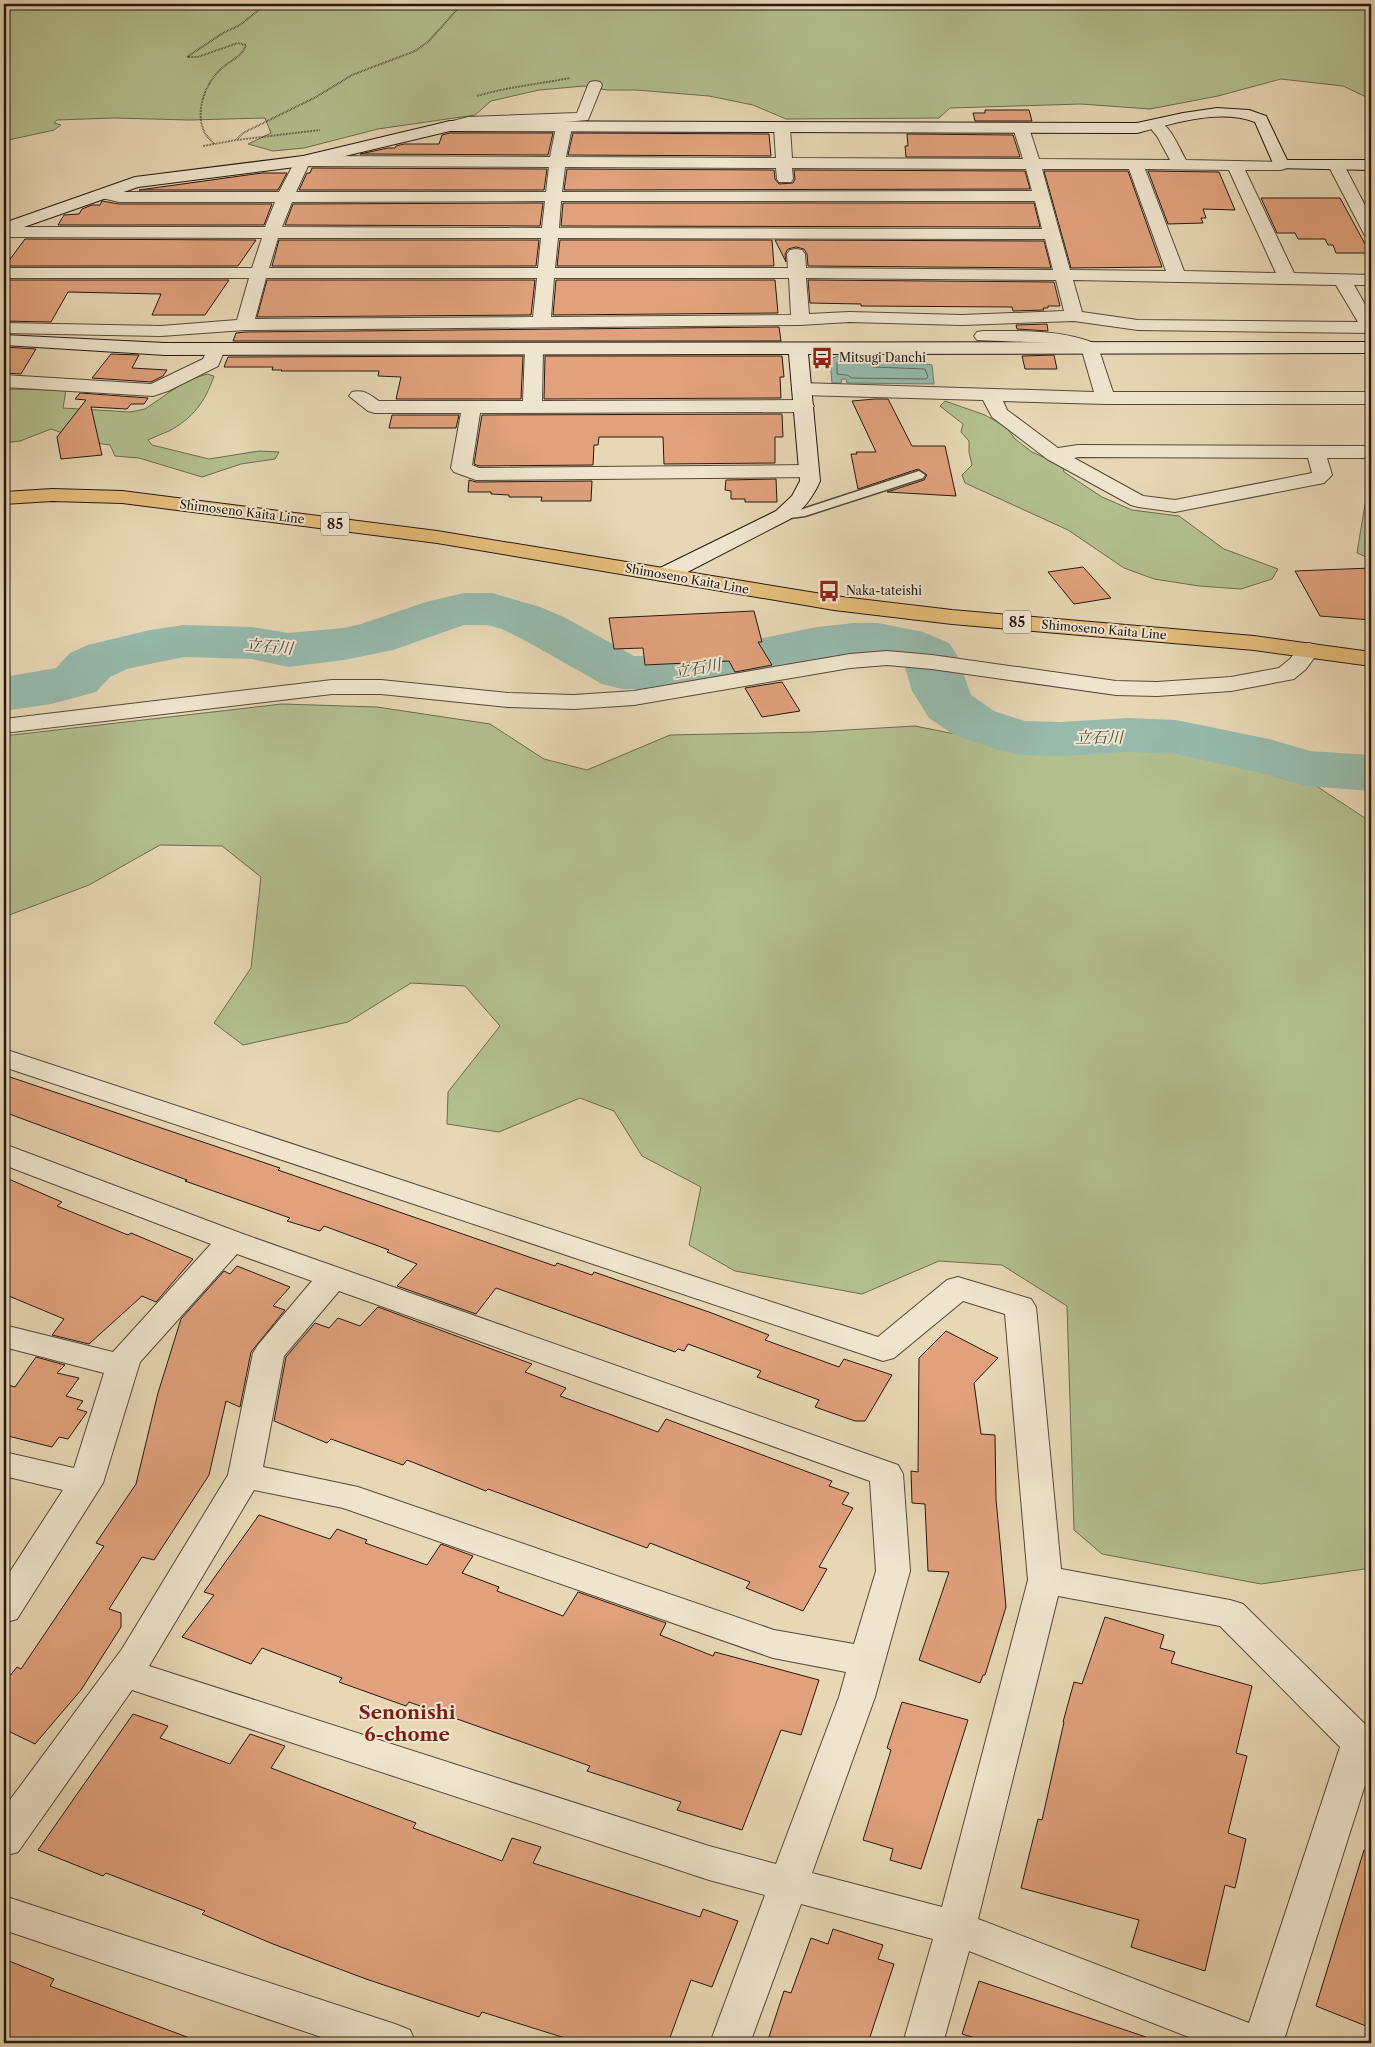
<svg xmlns="http://www.w3.org/2000/svg" width="1375" height="2047" font-family="'Libre Caslon Text','Noto Serif JP',serif">
  <style>
    .green { fill: #b3bf8f; stroke: #6c6c50 }
    .water { fill: #97baad; stroke: #6a796f }
    .lines { fill: none; stroke-linecap: round; stroke-linejoin: round }
    .shore { stroke: #5e695f; stroke-width: 1 }
    .river { fill: #97baad; fill-rule: evenodd }
    .building { fill: #e0a17c; stroke: #261811 }
    .lane-casing { stroke: #56483a; stroke-width: 3 }
    .street-casing { stroke: #56483a; stroke-width: 2 }
    .secondary-casing { stroke: #261811; stroke-width: 2 }
    .primary-casing { stroke: #261811; stroke-width: 2 }
    .path { stroke: #261811; stroke-width: 2; stroke-dasharray: 0.5 1; stroke-linecap: butt }
    .lane { fill: #efe5ce; fill-rule: evenodd }
    .street { fill: #efe5ce; fill-rule: evenodd }
    .secondary { fill: #efe5ce; fill-rule: evenodd }
    .primary { fill: #e4bc7a; fill-rule: evenodd }
    .labels { text-anchor: middle; stroke-width: 4; stroke-linejoin: round; paint-order: stroke }
    .far-poi-label { font-size: 12px; fill: #261811; stroke: #efe5ce; text-anchor: start }
    .far-street-label { font-size: 12px; fill: #261811; stroke: #efe5ce }
    .shield { fill: #efe5ce; stroke: #62564a; stroke-width: 1 }
    .shield-label { font-size: 14px; font-weight: bold; fill: #261811 }
    .water-label { font-size: 16px; font-style: italic; fill: #484940; stroke: #efe5ce }
    .near-neighbourhood-label { font-size: 19px; font-weight: bold; fill: #7a1f14; stroke: #efe5ce }
  </style>
  <rect width="100%" height="100%" fill="#e7d7b4"/>
  <filter id="stains"><feTurbulence type="fractalNoise" baseFrequency=".004" numOctaves="4"/><feColorMatrix values="0 0 0 0 .2 0 0 0 0 .09 0 0 0 0 .02 0 0 0 .5 -.17"/></filter>
  <radialGradient id="worn" r=".72"><stop offset=".6" stop-color="#630" stop-opacity="0"/><stop offset="1" stop-color="#630" stop-opacity=".3"/></radialGradient>
  <!-- green -->
  <path class="green" d="M4,4H1371V98L1364,96L1343,86L1281,79L1218,96L1150,109L1081,104L950,108L939,118L786,119L753,105L709,96L636,90H607L584,86L539,90L491,101L475,115L378,129L304,148L273,151L248,144L271,133L265,118L189,120L114,118L57,120L54,123L61,125L54,130L4,141Z
    M207,374L214,376C205,402 193,418 169,431C162,434 154,437 148,440L152,445L209,459L259,451L279,452L275,459L241,464L202,477L139,458L115,456L110,445L88,442L51,429L20,441L4,443V389L66,390L63,408L130,412L145,409L186,381Z
    M945,401L985,415L1006,427L1015,439L1032,452L1063,466L1064,472L1102,497L1132,510L1179,516L1224,549L1278,569L1272,579L1241,589L1199,586L1154,579L1124,568L1068,530L965,483L962,475L972,465L969,452V441L961,432L963,424L940,406Z
    M1371,502V559L1357,553L1365,504Z
    M282,704L377,707L490,724L544,759L587,770L670,735L812,732L915,726L1019,747L1207,752L1289,768L1371,822V1568L1261,1584L1102,1554L1074,1530L1067,1306L1002,1265L939,1261L862,1294L735,1271L689,1245L701,1187L642,1156L614,1111L580,1098L499,1132L447,1124L448,1092L500,1026L465,986L411,983L348,1022L243,1045L214,1023L251,968L261,877L222,846L160,845L89,885L4,917V736Z"/>
  <!-- water -->
  <path class="water" d="M838,356H870L873,362L921,363L932,365L934,384L847,383L846,379H842L841,383H832L830,359Z"/>
  <g class="lines">
    <!-- shore -->
    <path class="shore" d="M866,361L873,367L925,369L928,377L926,379L852,378L847,375L837,374V362Z"/>
    <!-- river -->
    <path class="river" d="M464,593H492L540,607L564,617L634,656H676L817,627L854,623H878L923,632L949,643L957,655L971,695L994,711L1025,721L1060,722L1128,718L1176,720L1269,739L1310,751L1371,755V791L1306,786L1256,772L1176,754L1128,752L1060,756L1020,755L999,750L954,735L929,718L912,691L904,664L889,658L878,655H854L817,659L676,690L622,689L602,684L526,641L502,629L488,625H464L393,650L344,660L288,667L252,659L184,657L150,664L127,669L110,677L96,692L51,704L4,711V677L56,668L70,653L88,645L150,630L184,625L252,627L288,633L344,628L361,624L426,602Z"/>
  </g>
  <!-- building -->
  <path class="building" d="M985,110H1029L1032,121H975L973,113H985Z
    M450,133H553L548,155L360,154L388,148H395L396,146L404,144H439L442,135Z
    M573,133L769,134L771,156L568,155Z
    M907,134L1013,135L1020,157H906L905,146H908Z
    M312,168H316L547,169L544,190H299L307,173H310Z
    M567,169L774,170L775,179L779,184L793,183L795,179L794,170L1025,171L1030,189L564,190Z
    M1044,171H1128L1162,267L1071,268Z
    M1148,171L1219,172L1235,210L1203,209L1206,218H1201L1203,223L1168,224Z
    M262,173H287L278,190H139Z
    M1261,198H1340L1370,253H1336L1333,245H1328L1325,239H1298L1295,233H1277Z
    M102,201L119,204H272L264,225H58L64,215L79,214L82,209L92,205H100Z
    M543,203L540,226L285,225L293,204Z
    M563,203H1034L1040,227L561,226Z
    M25,239L256,240L238,266H5Z
    M279,240H539L536,266H272Z
    M560,240H772L774,266H557Z
    M775,240L1044,241L1051,268L808,266L807,254L804,249L796,247L788,249L785,254L786,262Z
    M4,280H229L205,315H152L161,294L68,292L51,322L4,321Z
    M267,280H535L531,315L257,317Z
    M556,280H775L778,313L553,315Z
    M808,280L1054,282L1060,306H1048V308H1043L1044,310L1013,311L1012,307L861,306V304L810,303Z
    M1047,324L1048,331L1017,329L1016,325Z
    M779,327L781,341H233L236,333L245,332Z
    M4,347L36,349L21,374L4,373Z
    M111,354L139,355L132,368L167,370L163,376L151,382L92,378Z
    M1054,355L1057,369H1025L1022,356Z
    M523,356L521,399H396L401,377L378,376L379,371H281L282,370H272L273,367H224L228,357Z
    M545,356H782L784,377H780L781,398L544,399Z
    M80,393L148,398L144,404H131L127,409L91,407L102,455L61,459L57,437L86,400L75,399Z
    M875,399H888L912,446H945L956,496L887,492L924,480L927,475L918,469L858,489L851,454H857L856,452H876L852,401Z
    M782,414L783,437H775V463L664,464L663,437H599L598,445H594L593,465L479,466L474,464L482,415Z
    M392,415H459L456,428H389Z
    M776,479L777,502H745V499H731V491L725,490L726,480Z
    M469,480L476,482L592,481L591,501H541L542,497H509V495L491,494V492H468Z
    M1083,567L1111,598L1074,604L1048,572Z
    M1371,568V620L1320,616L1295,571Z
    M754,611L762,642H758L772,665L735,672L729,661L645,665L643,648L614,649L609,618Z
    M782,682L800,711L762,717L745,688Z
    M4,1075L280,1168L278,1170L555,1266L557,1263L592,1275L594,1272L709,1312L769,1335L765,1340L839,1367L844,1359L892,1375L865,1421H855L815,1407L819,1400L757,1377L761,1371L688,1344L684,1351L678,1349L675,1352L496,1288L476,1314L397,1286L417,1264L387,1252L389,1250L324,1226L320,1231L287,1221L290,1218L185,1181L187,1180L4,1112Z
    M4,1177L62,1202L57,1206L128,1235L131,1233L193,1259L156,1302L142,1296L89,1344L52,1335L64,1319L4,1294Z
    M237,1266L290,1287L273,1306L285,1310L251,1352L240,1407L226,1401L209,1475L154,1560L142,1557L109,1609L121,1613V1627L81,1690L35,1744L4,1729V1683L17,1667L21,1669L104,1546L96,1543L136,1484L158,1393L181,1319L224,1271L230,1274Z
    M378,1307L532,1364L525,1372L566,1388L560,1396L658,1432L666,1419L832,1481L829,1486L849,1493L842,1504L853,1508L819,1567L827,1569L803,1611L746,1588L750,1582L650,1543L647,1548L488,1489L486,1491L407,1460L403,1465L331,1439L327,1443L274,1421L286,1357L315,1323L329,1328L338,1318L360,1326Z
    M946,1331L998,1358L974,1383L981,1434L995,1435L996,1499L1006,1607L985,1675H983L980,1683L919,1660L949,1572L928,1571L925,1504L912,1503L911,1471L918,1472L919,1358Z
    M36,1357L65,1365L57,1373L79,1378L66,1396L83,1401L77,1409L87,1412L68,1439L59,1437L52,1447L4,1435V1384L15,1387Z
    M259,1515L330,1539L337,1529L367,1540L365,1543L427,1565L441,1544L473,1556L462,1573L499,1587L497,1591L563,1616L578,1592L666,1623L660,1635L713,1656L715,1652L819,1680L801,1735L781,1730L742,1830L677,1810L681,1802L587,1771L590,1766L409,1702L406,1706L339,1682L342,1678L262,1648L251,1664L182,1637L214,1595L204,1592Z
    M1105,1617L1164,1635L1160,1648L1175,1652L1171,1663L1252,1686L1236,1753L1247,1756L1228,1833L1246,1839L1235,1888L1225,1885L1205,1971L1131,1947L1139,1920L1021,1888L1038,1819L1042,1820L1064,1722H1063L1074,1682L1082,1684Z
    M902,1702L968,1720L921,1869L890,1860L893,1849L863,1840L891,1750L887,1748Z
    M133,1714L168,1726L160,1738L230,1764L250,1734L285,1746L271,1768L416,1823L413,1828L502,1861L512,1838L541,1847L533,1863L700,1917L703,1909L738,1921L712,1987L691,1980L668,2043H581L482,2012L479,2017L366,1979L273,1944L202,1914L205,1911L106,1873L103,1876L38,1850Z
    M1364,1850L1371,1851V2028L1316,2006Z
    M833,1929L883,1945L878,1959L894,1964L868,2043H767L784,1991L791,1993L811,1938L828,1944Z
    M4,1959L54,1979L50,1986L195,2040V2043H4Z
    M979,1981L1146,2037L1145,2043H991L962,2034Z"/>
  <g class="lines">
    <!-- lane casing -->
    <g class="lane-casing">
      <path id="lane" d="M919,471L925,475L923,478L805,516L783,519L777,515L779,512L800,510Z"/>
    </g>
    <!-- street casing -->
    <g class="street-casing">
      <path id="street" d="M595,81L600,82L602,85L588,120L564,122L569,124L572,127L566,157L776,158L774,128L777,125H787L790,128L792,158L1023,159L1013,128L1016,125H1026L1029,128L1039,159L1170,160L1157,136L1147,124L1150,121C1168,116 1178,147 1186,160L1287,162L1289,165L1287,168L1281,170H1245L1294,273L1371,275V285H1354L1371,315V333L1138,330L1074,321L962,325L849,322L800,325L245,330L161,336L4,333V323L161,326L237,320L249,278H4V268H252L262,238L4,237V227H265L275,202H119L98,197L96,194L98,191L104,189L119,192H279L295,161L297,158L303,156L550,157L556,127L559,124L564,122L468,127L450,131L445,129L442,126L445,123L468,117L577,113L588,85L590,82ZM308,166L549,167L546,192H296ZM565,167L776,168L777,179L779,182H791L793,179L792,168L1026,169L1032,191L562,192ZM1042,169H1129L1166,271L1070,270ZM1145,169L1229,170L1276,273L1184,271ZM545,201L542,228L282,227L292,202ZM561,201H1035L1042,229L559,228ZM278,238H541L538,268H269ZM558,238L1045,239L1053,270L806,268L805,254L802,250L796,249L790,250L787,254L788,268H555ZM266,278H537L533,317L255,319ZM554,278H789L791,315L551,317ZM806,278L1056,280L1064,311L962,315L849,312L809,314ZM1073,280L1336,285L1358,322L1138,320L1082,312Z
        M1336,160L1342,162L1344,165L1371,217V237L1365,236L1363,232L1328,165L1330,162Z
        M983,331C1022,331 1060,329 1097,344L1113,392H1371V404H1105L1003,401L1007,410L1058,448L1078,445L1371,446V458H1327L1332,475L1324,483L1175,512L1138,507L1131,505L1047,459L992,417L983,400L801,395L794,393L792,389L794,385L801,383L1094,392L1082,351L1051,343L977,340L974,336L977,332ZM1078,457L1308,458L1312,473L1175,500L1143,496L1074,458Z
        M216,343L223,345L225,349L218,366L168,391L153,396L4,387V375L151,384L203,359L209,345Z
        M534,343L541,345L543,349L542,401L804,400L811,402L814,406L811,410L804,412L480,413L472,465L479,468L809,465L816,467L819,471L816,475L809,477L476,480L454,472L451,468L461,413H375L368,411L349,396L352,392C364,389 370,395 379,401H523L525,349L527,345Z
        M1309,643L1317,645L1320,650L1306,669L1294,679L1231,691L1157,696L1116,695L932,669L887,665L850,668L634,705L574,709L508,707L381,694H332L4,733V719L332,680H381L508,693L574,695L634,691L850,654L887,651L932,655L1116,681L1157,682L1231,677L1279,668L1290,659L1301,645Z
        M4,1049L878,1337L947,1280L958,1277L1031,1299L1036,1307L1061,1569L1230,1600L1243,1604L1369,1728H1371V1766L1283,2043H1204L969,1951L943,2043H903L933,1939L801,1904L750,2043H710L765,1895L709,1880L132,1690L18,1852L4,1856V1808L122,1649L228,1475L253,1353L258,1345L312,1281L237,1254L140,1362L103,1483L17,1619L4,1623V1581L63,1490L4,1476V1452L74,1468L104,1373L4,1347V1325L113,1352L211,1244L4,1165V1144L243,1234L898,1465L903,1474L910,1571L875,1697L812,1873L942,1907L1028,1580L1005,1314L963,1301L894,1358L883,1361L4,1067ZM339,1291L870,1481L876,1571L854,1644L774,1630L358,1487L263,1467L284,1356ZM254,1490L343,1508L773,1658L846,1672L839,1697L776,1864L709,1846L149,1666ZM1058,1596L1220,1626L1340,1747L1249,2023L978,1919Z
        M4,1896L395,2024L410,2030L416,2043H339L4,1930Z"/>
    </g>
    <!-- secondary casing -->
    <g class="secondary-casing">
      <path id="secondary" d="M1217,108L1249,110L1266,116L1287,160H1371V170L1275,168L1255,122C1218,108 1173,124 1137,133L450,131L303,166L138,187L4,234V223L135,177L303,156L450,121L1137,123L1183,113Z
        M4,335L165,343L1371,342V353L808,354L820,481C813,497 804,509 790,519L672,580L664,581L656,580L653,575L656,570L776,511L792,496L800,481L789,354L165,355L4,345Z"/>
    </g>
    <!-- primary casing -->
    <g class="primary-casing">
      <path id="primary" d="M52,489L122,491L437,531L834,596L952,610L1254,636L1371,652V666L1254,650L952,624L834,610L437,543L122,503L52,501L4,504V492Z"/>
    </g>
    <!-- path -->
    <path class="path" d="M477,96C507,87 539,84 570,78
      M237,140L320,130
      M214,144C211,140 206,136 204,131C195,112 205,83 221,69C230,60 241,58 246,45L238,43L198,57H187L223,33L240,25L266,4
      M203,146L236,140L243,133L316,97L352,75L415,51L429,41L462,4"/>
    <!-- lane -->
    <use href="#lane" class="lane"/>
    <!-- street -->
    <use href="#street" class="street"/>
    <!-- secondary -->
    <use href="#secondary" class="secondary"/>
    <!-- primary -->
    <use href="#primary" class="primary"/>
  </g>
  <!-- icons -->
  <defs>
    <g id="bus-bare" transform="scale(1.725)"><path d="M-5-6H5V4H4V6H2V4H-2V6H-4V4H-5ZM-3.5-4V0h7V-4ZM-3.5 1.2v1.5H-2V1.2ZM2 1.2v1.5H3.5V1.2Z" fill="#8f2418" stroke="#efe5ce" stroke-width="2.5" paint-order="stroke"/></g>
  </defs>
  <g fill-rule="evenodd">
    <use href="#bus-bare" x="822" y="358"/>
    <use href="#bus-bare" x="829" y="591"/>
  </g>
  <g class="labels">
    <!-- far-poi labels -->
    <g class="far-poi-label">
      <text x="839" y="362">Mitsugi Danchi</text>
      <text x="846" y="595">Naka-tateishi</text>
    </g>
    <!-- far-street labels -->
    <g class="far-street-label">
      <text transform="translate(242 512) rotate(7)" y="4">Shimoseno Kaita Line</text>
      <text transform="translate(687 579) rotate(10)" y="4">Shimoseno Kaita Line</text>
      <text transform="translate(1104 630) rotate(5)" y="4">Shimoseno Kaita Line</text>
    </g>
    <!-- shield labels -->
    <g class="shield">
      <rect x="321" y="512.5" width="28" height="23" rx="4"/>
      <rect x="1003" y="610.5" width="28" height="23" rx="4"/>
    </g>
    <g class="shield-label">
      <text x="335" y="529">85</text>
      <text x="1017" y="627">85</text>
    </g>
    <!-- water labels -->
    <g class="water-label">
      <text transform="translate(269 646) rotate(5)" y="6">立石川</text>
      <text transform="translate(697 668) rotate(-10)" y="6">立石川</text>
      <text x="1099" y="743">立石川</text>
    </g>
    <!-- near-neighbourhood labels -->
    <g class="near-neighbourhood-label">
      <text x="407" y="1719">Senonishi<tspan x="407" dy="22">6-chome</tspan></text>
    </g>
  </g>
  <!-- margin -->
  <rect width="1375" height="2047" fill="none" stroke="#e7d7b4" stroke-width="20"/>
  <rect x="5" y="5" width="1365" height="2037" fill="none" stroke="#261811" stroke-width="2.5"/>
  <rect x="10" y="10" width="1355" height="2027" fill="none" stroke="#261811"/>
  <rect width="100%" height="100%" filter="url(#stains)"/>
  <rect width="100%" height="100%" fill="url(#worn)"/>
</svg>
